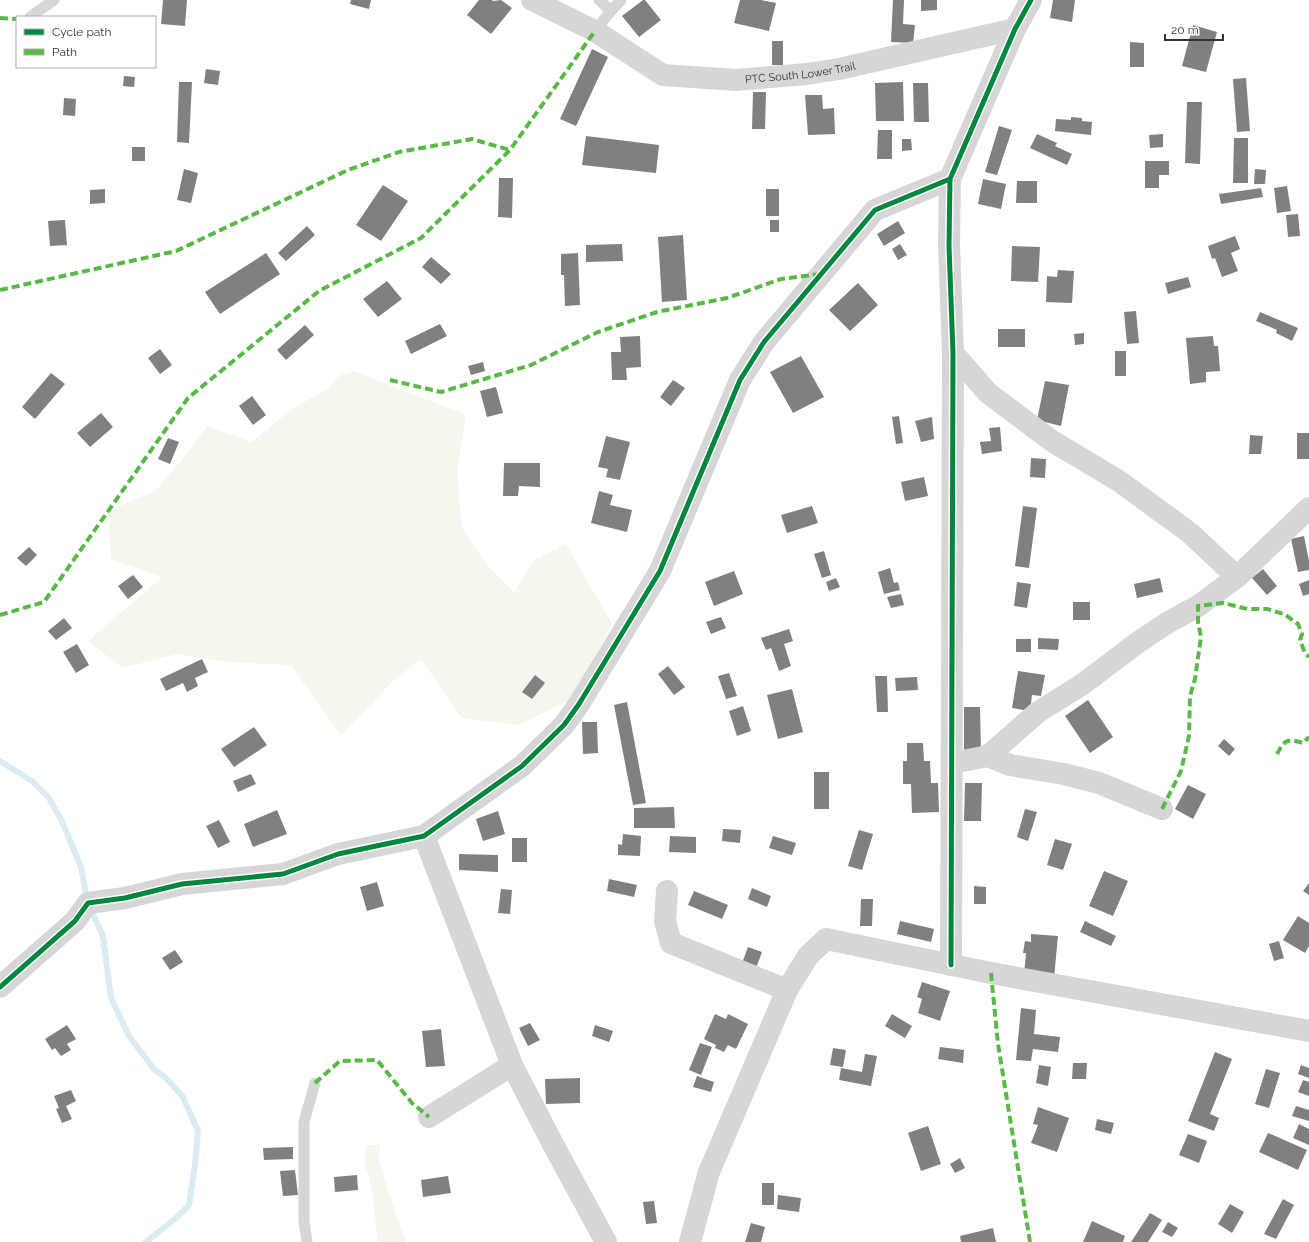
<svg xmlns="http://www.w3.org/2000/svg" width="1309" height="1242" font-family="Raleway,sans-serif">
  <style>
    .green { fill: #f3f7ee }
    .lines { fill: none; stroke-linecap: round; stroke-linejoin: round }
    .stream { stroke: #dbebf4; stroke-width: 6 }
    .building { fill: #808080 }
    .lane { stroke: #d6d6d6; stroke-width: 11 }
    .street { stroke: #d6d6d6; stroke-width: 22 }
    .quiet { stroke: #58b947; stroke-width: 4; stroke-dasharray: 8 4; stroke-linecap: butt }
    .cycleway-casing { stroke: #fff; stroke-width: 8 }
    .cycleway { stroke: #00873e; stroke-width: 5 }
    .labels { text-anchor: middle; stroke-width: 4; stroke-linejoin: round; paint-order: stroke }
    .street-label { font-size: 11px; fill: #323232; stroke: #fff }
  </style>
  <rect width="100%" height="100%" fill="#fff"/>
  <!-- green -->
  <path class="green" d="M354,371L466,415L457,472L462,528L488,566L514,592L534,560L566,544L612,624L574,698L519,725L461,718L421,659L394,680L341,736L291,665L228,662L177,654L122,668L88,641L162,577L111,559L108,511L155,491L189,451L207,426L251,442L292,409L327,389L339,376Z
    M367,1145H380L379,1159L389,1194L406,1242H378L373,1198L369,1176L364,1163Z"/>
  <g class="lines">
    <!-- stream -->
    <path class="stream" d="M0,761L32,781L49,798L62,821L81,867L87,899
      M90,908L103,936L111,998L129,1036L154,1069L167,1079L183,1097L198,1131L195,1165L189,1205L176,1218L146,1242"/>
  </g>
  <!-- building -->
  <path class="building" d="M163,0H187L185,26L161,24Z
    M351,0H371L369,9L350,4Z
    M479,0H492L493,1L501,0L512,8L491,34L467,15Z
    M643,0H645L661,20L639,37L622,16Z
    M740,0H761L776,3L769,31L734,23Z
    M893,0H904L903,24L915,25L913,43L891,42Z
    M921,0H937V10L921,11Z
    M1053,0H1075L1072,22L1050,18Z
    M1193,25L1217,32L1206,72L1182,66Z
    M772,41H783V65H772Z
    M1130,42L1144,43V67H1130Z
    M592,49L608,57L576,126L560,119Z
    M206,69L220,71L218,85L204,83Z
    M124,76L135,77L134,87L123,86Z
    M1246,78L1250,131L1237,132L1233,79Z
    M179,82H192L189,143L177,142Z
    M903,82L904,121H876L875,83Z
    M913,83H928L929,122H914Z
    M753,92H766L765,129H752Z
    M805,95H822L823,109L834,108L835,134L808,135Z
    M64,98L76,99L75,116L63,115Z
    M1187,102H1202L1200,164L1185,163Z
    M1071,117L1082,118V121L1092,122L1091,135L1055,131L1056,119L1071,120Z
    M999,126L1012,130L997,175L985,172Z
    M878,130H892V159H877Z
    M1037,134L1057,143L1055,146L1072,154L1067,165L1030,148Z
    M1163,134V147L1150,148L1149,135Z
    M586,136L659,145L656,173L582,165Z
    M1234,138H1248V183H1233Z
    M902,139H911L912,150L902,151Z
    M132,147H145V161H132Z
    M1145,161H1169V175H1159V188H1145Z
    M184,169L198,173L191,203L177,200Z
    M1255,169L1266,170L1265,184H1254Z
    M499,178H513L512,218L498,217Z
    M983,179L1006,184L1001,209L978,204Z
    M1017,181H1037V203H1016Z
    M383,185L408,201L381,241L356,225Z
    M1287,186L1291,211L1277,213L1274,188Z
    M1261,188L1263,197L1221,204L1219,194Z
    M105,189V203L90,204V190Z
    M766,189H779V216H766Z
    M1298,214L1300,236L1288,237L1286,215Z
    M65,220L67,245L50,246L48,221Z
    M770,220H779V232H770Z
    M898,221L905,233L884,246L877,234Z
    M307,226L315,235L286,261L278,253Z
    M683,235L687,300L662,302L658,237Z
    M1235,236L1240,249L1231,253L1238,271L1222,277L1215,258L1212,259L1208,246Z
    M622,244L623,261L586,262V245Z
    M900,244L907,255L898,260L892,249Z
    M1012,246L1040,247L1038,282L1011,281Z
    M266,253L280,274L220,314L205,292Z
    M578,253L580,305L565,306L564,275H561V254Z
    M431,257L451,274L441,284L422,267Z
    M1058,270L1074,271L1072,303L1046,302L1047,276L1057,277Z
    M1188,277L1191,287L1168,294L1165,283Z
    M387,281L402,299L378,317L363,299Z
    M858,283L878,305L850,331L829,310Z
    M1136,311L1139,343L1127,344L1124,312Z
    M1260,312L1298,328L1292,341L1276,333L1277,330L1256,321Z
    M440,324L447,336L411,354L405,341Z
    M305,325L314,335L286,360L277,350Z
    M998,329H1025V347H998Z
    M1084,333V344L1075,345L1074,334Z
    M640,336L641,367L626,368L627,380H612L611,352H621L620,337Z
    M1213,336L1214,346H1218L1220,371L1206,372V382L1190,384L1186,338Z
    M160,349L172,365L160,374L148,358Z
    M1115,351H1126V376H1115Z
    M801,356L824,397L793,413L770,372Z
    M483,362L485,371L471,375L468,366Z
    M51,373L65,384L35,419L22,407Z
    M673,380L685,388L671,406L660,397Z
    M1045,381L1069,385L1061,426L1037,420Z
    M496,387L503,413L487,417L480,391Z
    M252,396L266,415L253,425L239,406Z
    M101,413L113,427L90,447L77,433Z
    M899,416L903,443L896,444L892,417Z
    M932,417L934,439L921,442L915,421Z
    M1000,427L1002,451L982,454L980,442L991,441L989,428Z
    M1297,433H1309V459H1297Z
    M1250,435L1263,436L1261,454H1249Z
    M606,436L630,442L620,480L606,477L608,469L598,467Z
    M168,438L179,442L170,464L158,459Z
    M1031,458L1046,459L1045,478L1030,477Z
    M504,463H540V487L519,486L518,496H503Z
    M924,477L928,496L905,501L901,482Z
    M599,491L613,495L610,505L632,510L627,532L591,523Z
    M812,506L818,523L787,533L781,515Z
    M1023,506L1037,508L1029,568L1015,566Z
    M1304,536L1309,561V570L1298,572L1291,539Z
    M29,547L37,555L26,566L17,558Z
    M824,551L831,575L822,578L814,554Z
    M890,568L894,583L898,582L900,590L884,594L878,572Z
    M1263,569L1277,586L1267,595L1252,578Z
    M734,571L743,594L714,606L705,582Z
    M133,575L143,587L128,599L118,586Z
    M836,578L840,587L829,591L826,582Z
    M1160,578L1163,592L1137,598L1134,584Z
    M1309,580V594L1303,596L1299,584Z
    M1017,582L1031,584L1027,608L1014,606Z
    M901,594L904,605L891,608L887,597Z
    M1073,602H1090V620H1073Z
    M721,617L726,628L711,634L706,622Z
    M64,618L72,628L56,640L48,631Z
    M789,629L793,641L784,644L791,666L779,671L771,648L766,650L761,638Z
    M1038,638L1059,639L1058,650L1038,649Z
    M1016,639H1031V652H1016Z
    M77,644L89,665L76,673L63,652Z
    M202,659L208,672L195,678L198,686L187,692L183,683L166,691L160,679Z
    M668,666L685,687L674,695L658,674Z
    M1018,671L1045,675L1041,696L1032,695L1030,711L1012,708Z
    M729,673L737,696L726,699L718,676Z
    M535,675L545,683L532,699L522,692Z
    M875,676H887L888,712H877Z
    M917,677L918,690L896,691L895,678Z
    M792,689L803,732L778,739L767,695Z
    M1088,700L1113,737L1090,753L1065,716Z
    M627,702L646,803L633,805L614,705Z
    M743,706L751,731L737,736L729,711Z
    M964,707H980L981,753H964Z
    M582,722H597L598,753L583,754Z
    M254,727L267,745L234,767L221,749Z
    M1224,739L1235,749L1229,756L1218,746Z
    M907,743H923L924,761H930L931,783H938L939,812L912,813L911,784H903V761H907Z
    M814,772H829V809H814Z
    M251,774L256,784L238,792L233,781Z
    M965,783H982L981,821H964Z
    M1188,785L1206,794L1193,819L1175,809Z
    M674,807L675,828H634V808Z
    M1025,809L1037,812L1028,841L1017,837Z
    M277,810L287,834L253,847L244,824Z
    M498,811L505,834L483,841L476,819Z
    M219,820L230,842L218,848L206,826Z
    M723,829L741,830L740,843L722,841Z
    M859,830L873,834L862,870L848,866Z
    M623,834L641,836L640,856L618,855V844L622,845Z
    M670,836L696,837V853L669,852Z
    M773,836L796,843L792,855L769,848Z
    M512,838H527V862H512Z
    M1055,839L1072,844L1063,870L1047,865Z
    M459,854L498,855V872L459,870Z
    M1104,871L1128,881L1113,916L1089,906Z
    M609,879L637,885L634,897L607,891Z
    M377,882L384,906L367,911L360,887Z
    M1309,883V895L1303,891Z
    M974,886L986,887V904H974Z
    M752,888L771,896L767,907L748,899Z
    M501,889L512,890L510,914L498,913Z
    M694,891L728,905L722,919L688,905Z
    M861,899H873L872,926H860Z
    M1298,916L1309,923V946L1305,953L1283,940Z
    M900,921L934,929L931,942L897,934Z
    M1085,921L1116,936L1111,946L1080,932Z
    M1031,934L1058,936L1054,978L1024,975L1026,953H1023L1025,941L1031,942Z
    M1279,941L1284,958L1274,961L1269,944Z
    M748,947L762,952L755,971L741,966Z
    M175,950L183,962L170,970L162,958Z
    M922,982L950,991L940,1021L918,1013L922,999L917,997Z
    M1021,1008L1036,1010L1034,1034L1060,1037L1058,1052L1033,1049L1031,1061L1016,1060Z
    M715,1014L726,1019L728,1014L748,1024L736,1049L728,1045L724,1052L715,1048L716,1045L704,1039Z
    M892,1014L912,1026L905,1038L885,1026Z
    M530,1023L540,1040L528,1046L519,1028Z
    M67,1025L76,1039L67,1044L71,1050L61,1056L55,1048L52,1050L45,1039Z
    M595,1025L613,1031L609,1042L592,1036Z
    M441,1029L445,1066L426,1067L422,1031Z
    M700,1043L712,1047L701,1075L689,1070Z
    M940,1047L964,1050L963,1063L938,1059Z
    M833,1048L846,1050L843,1067L830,1065Z
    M1215,1052L1232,1059L1210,1114L1219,1118L1214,1131L1188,1121Z
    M865,1054L877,1056L871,1086L839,1080L841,1068L862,1072Z
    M1073,1063H1087L1086,1079H1072Z
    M1039,1065L1051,1067L1048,1086L1036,1083Z
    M1301,1065L1309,1068V1078L1298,1074Z
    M1266,1069L1280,1073L1269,1108L1255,1104Z
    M697,1076L714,1082L711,1092L693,1087Z
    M580,1078V1103L546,1104L545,1079Z
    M1303,1080L1309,1082V1096L1298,1092Z
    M71,1090L76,1101L66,1106L72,1119L62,1123L56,1109L59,1108L54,1096Z
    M1296,1106L1309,1110V1121L1292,1116Z
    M1038,1107L1069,1118L1057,1152L1031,1143L1038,1125L1033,1124Z
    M1097,1119L1114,1123L1111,1134L1095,1130Z
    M1299,1124L1309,1129V1145L1293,1138Z
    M928,1126L941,1164L921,1171L908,1133Z
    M1268,1133L1307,1150L1298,1170L1259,1152Z
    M1188,1134L1207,1141L1199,1163L1179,1155Z
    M293,1147V1159L264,1160L263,1148Z
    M960,1158L965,1168L955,1173L950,1164Z
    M295,1170L298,1195L283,1196L280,1171Z
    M357,1175L358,1190L335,1192L334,1177Z
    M448,1176L451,1193L423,1197L421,1180Z
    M762,1183H774V1205H762Z
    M778,1195L801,1198L799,1212L777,1209Z
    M1283,1199L1294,1205L1276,1239L1264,1234Z
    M654,1201L657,1223L646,1224L643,1202Z
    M1230,1204L1244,1212L1232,1233L1218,1224Z
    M1150,1213L1162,1220L1148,1242H1131Z
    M1092,1221L1125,1236L1123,1242H1083Z
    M1168,1222L1178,1228L1172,1237L1162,1232Z
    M751,1223L765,1227L761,1242H745Z
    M993,1228L996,1242H961L960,1236Z"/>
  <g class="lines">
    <!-- lane -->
    <path class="lane" d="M599,0L611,11
      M30,17L54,0
      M595,31L611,11L621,0
      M307,1242L304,1221V1122L315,1083"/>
    <!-- street -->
    <g class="street">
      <path id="s1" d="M532,0L595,31L663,75L736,80L807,74L839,69L1015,29"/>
      <path d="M953,353L988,393L1052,441L1119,481L1190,533L1237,577"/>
      <path d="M988,756L1010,765L1064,774L1099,783L1162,809"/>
      <path d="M952,763L988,756L1038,712L1083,684L1137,643L1167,623L1198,606L1237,577L1309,508"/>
      <path d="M424,836L512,1065L555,1148L606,1242"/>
      <path d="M667,891L665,921L671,943L787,990"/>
      <path d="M951,965L953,353L949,246L950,179L1015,29L1031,0"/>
      <path d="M0,987L75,921L88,903L125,898L182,884L283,874L338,854L424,836L522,766L564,725L579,704L660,571L740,380L764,342L875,210L950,179"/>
      <path d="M429,1117L512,1065"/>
      <path d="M690,1242L709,1172L787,990L808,956L826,939L991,973L1309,1031"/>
    </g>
    <!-- quiet -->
    <path class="quiet" d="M0,18L17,19
      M0,290L176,251L348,170L399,152L472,139L510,150
      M390,380L441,392L531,365L598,332L657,312L727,298L781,279L821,274
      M0,615L44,602L188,398L319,291L421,238L510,150L595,31
      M1277,754C1285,740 1286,738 1303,743L1309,737
      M1162,809L1181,771L1189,736L1190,696L1195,679L1201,637L1198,622V606L1223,603L1248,609H1267L1284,614L1298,624L1302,634L1300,640L1305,653L1309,657
      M991,973L998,1044L1030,1242
      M315,1083L340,1061L377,1060L412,1103L429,1117"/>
    <!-- cycleway casing -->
    <g class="cycleway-casing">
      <path id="cycleway" d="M951,965L953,353L949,246L950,179L1015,29L1031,0
        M0,987L75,921L88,903L125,898L182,884L283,874L338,854L424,836L522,766L564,725L579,704L660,571L740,380L764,342L875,210L950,179"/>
    </g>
    <!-- cycleway -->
    <use href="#cycleway" class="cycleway"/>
  </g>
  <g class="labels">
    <!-- street labels -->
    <g class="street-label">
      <text dy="4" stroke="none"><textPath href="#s1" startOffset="289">PTC South Lower Trail</textPath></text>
    </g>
  </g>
  <!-- legend -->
  <rect x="16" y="16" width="140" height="52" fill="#ffffff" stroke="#adadad"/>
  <rect x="24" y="29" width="20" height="6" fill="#00873e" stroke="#adadad"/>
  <text x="52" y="36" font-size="12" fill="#323232">Cycle path</text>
  <rect x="24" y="49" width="20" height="6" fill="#58b947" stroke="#adadad"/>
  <text x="52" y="56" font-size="12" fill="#323232">Path</text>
  <!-- scale -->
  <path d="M1165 34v6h58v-6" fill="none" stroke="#323232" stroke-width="2"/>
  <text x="1171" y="34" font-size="12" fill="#323232" stroke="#ffffff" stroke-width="3" paint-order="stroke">20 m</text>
</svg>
